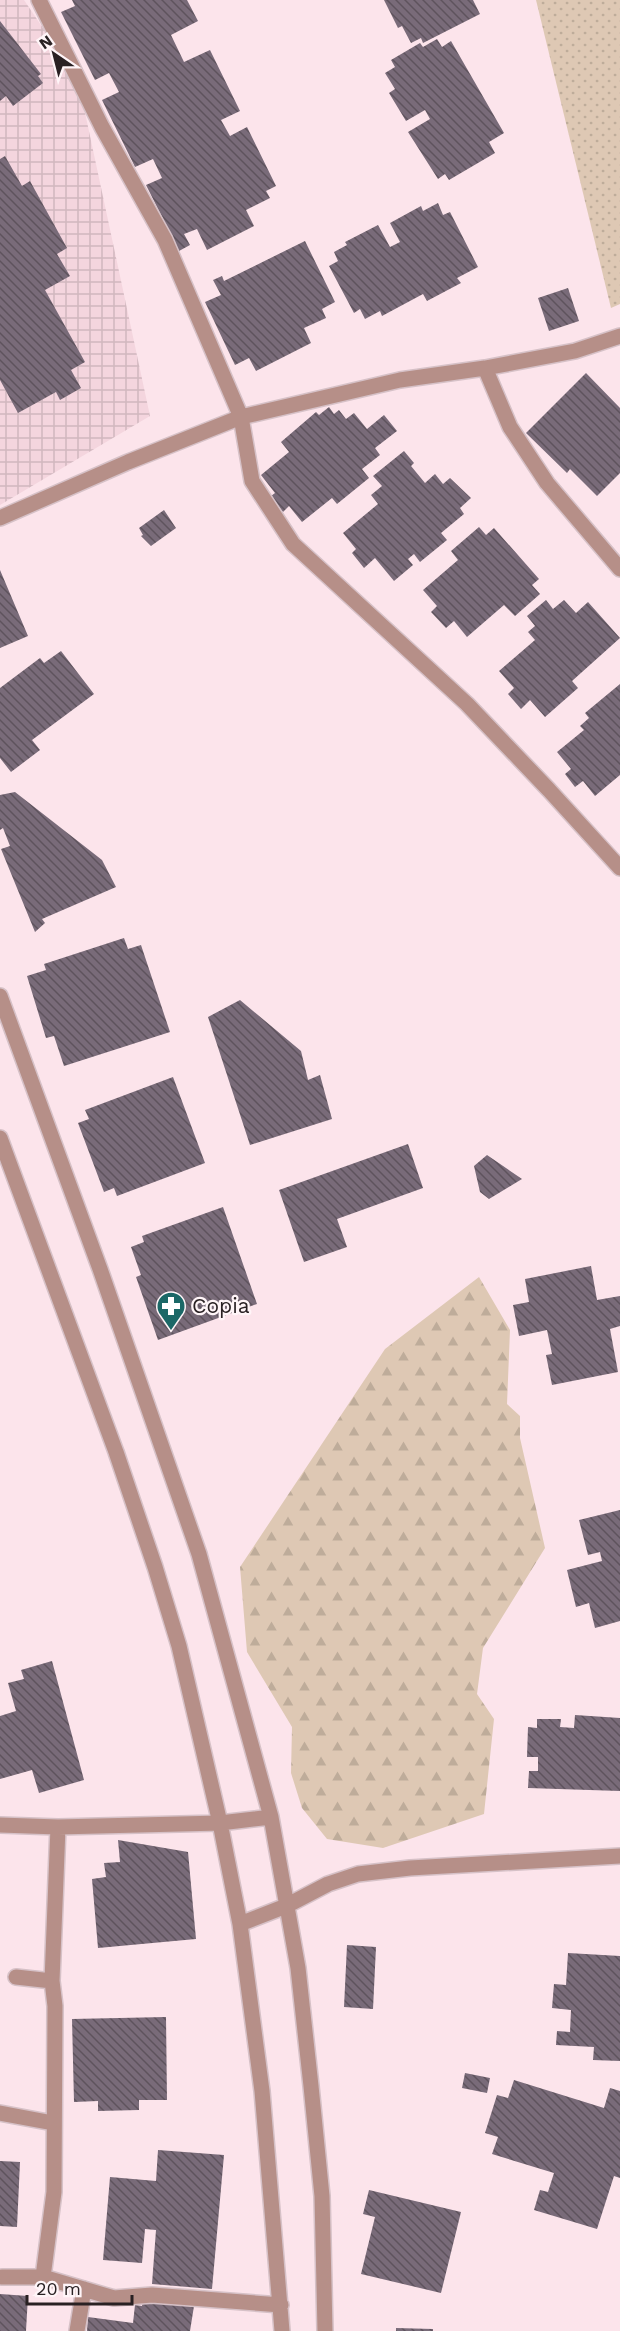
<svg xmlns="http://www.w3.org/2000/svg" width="620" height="2331" font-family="'Work Sans',sans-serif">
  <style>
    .industrial { fill: url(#industrial-grid) }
    .grass { fill: url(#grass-dots) }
    .forest { fill: url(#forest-firs) }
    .building { fill: url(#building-back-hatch) }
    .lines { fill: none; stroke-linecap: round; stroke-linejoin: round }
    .minor-casing { stroke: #d6c1c7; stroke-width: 18 }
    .minor { stroke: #b68f88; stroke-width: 15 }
    .labels { text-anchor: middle; stroke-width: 4.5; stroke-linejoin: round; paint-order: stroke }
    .poi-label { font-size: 21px; fill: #292123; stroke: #fff5f8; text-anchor: start }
  </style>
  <defs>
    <pattern id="industrial-grid" width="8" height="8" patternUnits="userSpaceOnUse" patternTransform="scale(1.5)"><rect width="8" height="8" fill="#f4d5de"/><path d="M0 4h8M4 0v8" fill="none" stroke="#d1b7be"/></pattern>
    <pattern id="grass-dots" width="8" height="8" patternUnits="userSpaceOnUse" patternTransform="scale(1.5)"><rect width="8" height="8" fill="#dec8b4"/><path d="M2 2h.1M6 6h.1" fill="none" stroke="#beac9a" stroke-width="1.8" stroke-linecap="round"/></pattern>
    <pattern id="forest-firs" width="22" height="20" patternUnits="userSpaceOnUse" patternTransform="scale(1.5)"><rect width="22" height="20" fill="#dec8b4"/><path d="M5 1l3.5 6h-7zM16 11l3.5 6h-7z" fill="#beac9a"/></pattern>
    <pattern id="building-back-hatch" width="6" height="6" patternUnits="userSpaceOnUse" patternTransform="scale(1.5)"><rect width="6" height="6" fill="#796b79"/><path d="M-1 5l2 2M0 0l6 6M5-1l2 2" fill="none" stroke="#5e535d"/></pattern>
  </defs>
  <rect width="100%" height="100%" fill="#fce4eb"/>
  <!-- industrial -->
  <path class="industrial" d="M0,0H24L78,80L150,416L0,505Z"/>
  <!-- grass -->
  <path class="grass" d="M536,0H620V304L611,308Z"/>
  <!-- forest -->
  <path class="forest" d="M479,1277L510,1330L507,1404L520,1416V1438L545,1548L483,1648L477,1694L494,1719L484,1814L383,1848L327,1839L302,1808L291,1773L292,1727L247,1652L240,1567L385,1349Z"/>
  <!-- building -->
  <path class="building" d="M72,0H187L198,21L171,35L184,62L210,50L240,111L221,120L230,136L247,127L276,186L266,191L270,198L246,210L254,226L207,250L197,229L184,234L190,245L179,251L146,185L162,178L153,159L135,167L102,100L119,92L109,73L95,80L61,12L75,6Z
    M384,0H473L480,14L423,43L421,38L411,43L402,26L398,28Z
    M0,21L41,74L38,76L43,83L13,106L6,96L0,101Z
    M437,39L442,47L451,41L504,133L489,142L495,153L449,180L445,174L438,179L408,132L430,119L425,110L406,121L389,93L395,89L385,73L395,67L391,60L420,43L423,47Z
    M5,156L22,186L30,181L67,248L57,254L70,276L45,290L85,362L71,370L81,388L60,400L56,392L18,413L0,380V159Z
    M438,203L443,215L450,212L478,267L457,278L461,283L427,301L423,294L382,316L380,311L365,319L360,309L354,313L329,266L338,261L334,252L347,245L345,242L378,225L390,247L400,242L390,223L421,206L423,211Z
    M305,241L335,302L322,309L326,318L304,328L311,343L256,371L249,358L235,365L205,302L221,295L213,280L222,276L224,281Z
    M568,288L579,321L549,331L538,298Z
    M586,373L620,408V473L597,496L570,469L567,473L526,433Z
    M329,407L334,414L339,410L346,419L354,413L367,429L384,415L397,431L375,448L380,455L362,469L369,478L337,504L332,498L302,522L289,506L283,512L271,496L275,493L261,475L289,452L281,442L316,412L319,415Z
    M404,451L414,463L411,466L425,483L435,474L443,484L450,478L471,498L460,508L464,514L441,533L447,540L420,562L414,554L408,559L413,565L394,581L375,558L364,568L352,553L356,549L343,533L378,504L371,495L382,486L373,476Z
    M164,510L176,528L151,546L141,536L143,535L139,528Z
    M479,527L486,535L494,528L539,579L532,585L540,594L515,616L504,605L467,637L454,621L446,628L431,612L437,606L423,590L458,560L451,551Z
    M0,570L28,636L0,648Z
    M546,600L553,609L564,600L576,613L588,602L620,638L572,681L578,688L545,717L530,700L521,709L508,694L514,688L499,671L535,640L528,632L535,626L527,616Z
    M61,651L94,694L32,740L40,750L11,772L0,758V688L40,658L44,663Z
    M620,684V775L595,796L583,781L575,787L565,774L571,769L557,752L584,730L580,726L589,718L585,713Z
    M15,792L102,860L116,887L42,919L45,923L35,932L1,849L10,846L3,828L0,830V795Z
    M124,938L128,949L141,945L170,1032L64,1066L54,1036L46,1038L27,976L46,970L44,964Z
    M240,1000L301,1051L308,1080L320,1075L332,1119L250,1145L208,1017Z
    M173,1077L205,1163L117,1196L114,1188L104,1192L78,1123L89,1119L85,1110Z
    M408,1144L423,1188L337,1219L347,1247L304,1262L279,1190Z
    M487,1155L522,1179L489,1199L480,1192L474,1166Z
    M223,1207L257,1304L158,1340L136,1277L141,1275L131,1247L144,1242L142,1236Z
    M591,1266L597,1300L620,1296V1326L610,1329L618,1372L552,1385L546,1355L552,1354L547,1330L519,1336L513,1305L529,1302L525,1279Z
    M620,1510V1621L595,1628L589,1603L576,1607L567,1570L602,1561L600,1552L588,1555L579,1520Z
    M52,1661L84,1780L39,1793L32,1770L0,1779V1716L16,1711L8,1683L24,1679L21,1670Z
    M575,1715L620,1718V1791L528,1788L529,1771H538V1757H527L528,1727L537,1728V1719H561L560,1727L574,1728Z
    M118,1840L188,1852L196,1939L98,1948L92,1879L106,1877L104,1863L120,1862Z
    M347,1945L376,1947L373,2009L344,2007Z
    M568,1953L620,1956V2061L593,2060L594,2047L556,2045L557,2031L570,2032L571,2010L552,2008L554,1984L566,1985Z
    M166,2017L167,2100H139V2110L98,2111V2101L74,2102L72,2019Z
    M465,2073L490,2078L487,2093L462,2088Z
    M514,2080L604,2108L610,2088L620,2091V2178L614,2176L597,2229L534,2210L540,2190L548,2192L554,2173L492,2154L498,2137L485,2133L497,2095L508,2098Z
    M158,2150L224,2155L212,2289L152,2284L156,2230L145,2229L142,2263L103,2260L110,2177L156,2181Z
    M0,2161L20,2162L17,2227L0,2226Z
    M369,2190L461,2212L441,2293L361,2274L375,2217L363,2214Z
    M0,2294L28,2296L26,2331H0Z
    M143,2300L194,2306L190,2331H87L88,2317L133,2323L135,2305L142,2306Z
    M396,2328L433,2329V2331H396Z"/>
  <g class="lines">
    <!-- minor casing -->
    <g class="minor-casing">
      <path id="minor" d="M39,0L102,127L165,240L241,417L252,481L293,544L467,704L549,790L620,868
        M485,368L510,427L547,483L620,569
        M0,518L128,462L241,417L400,380L485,368L575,351L620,336
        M0,996L100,1269L199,1554L271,1817L298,1968L311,2086L322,2196L325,2331
        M0,1138L116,1452L155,1567L179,1646L220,1823L240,1924L262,2091L282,2331
        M0,1825L58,1827L220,1823L271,1817
        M240,1924L286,1906L328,1884L358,1874L410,1868L620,1856
        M16,1977L52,1981
        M0,2113L53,2123
        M2,2277H43L54,2192L55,2006L52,1981L58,1827
        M43,2277L114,2298L152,2295L281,2305
        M77,2331L84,2289"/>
    </g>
    <!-- minor -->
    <use href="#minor" class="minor"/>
  </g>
  <!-- icons -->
  <defs>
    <g id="pharmacy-pin" transform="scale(1.5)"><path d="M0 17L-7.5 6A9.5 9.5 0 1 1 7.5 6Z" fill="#1b6867" stroke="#fff5f8"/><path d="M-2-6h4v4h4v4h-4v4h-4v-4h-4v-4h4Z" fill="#fff"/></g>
  </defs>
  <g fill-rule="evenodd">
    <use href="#pharmacy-pin" x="171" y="1306"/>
  </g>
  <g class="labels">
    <!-- poi labels -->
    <g class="poi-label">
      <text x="192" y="1313">Copia</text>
    </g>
  </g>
  <!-- north arrow -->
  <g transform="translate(54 54) rotate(325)" stroke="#fff5f8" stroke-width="4.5" paint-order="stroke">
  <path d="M0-4.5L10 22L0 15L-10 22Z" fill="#292123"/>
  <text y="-9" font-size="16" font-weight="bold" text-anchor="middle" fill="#292123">N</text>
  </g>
  <!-- scale -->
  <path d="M27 2295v9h105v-9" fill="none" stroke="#292123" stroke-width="3"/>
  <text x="36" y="2295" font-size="18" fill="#292123" stroke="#fff5f8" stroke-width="4.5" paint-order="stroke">20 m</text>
</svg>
